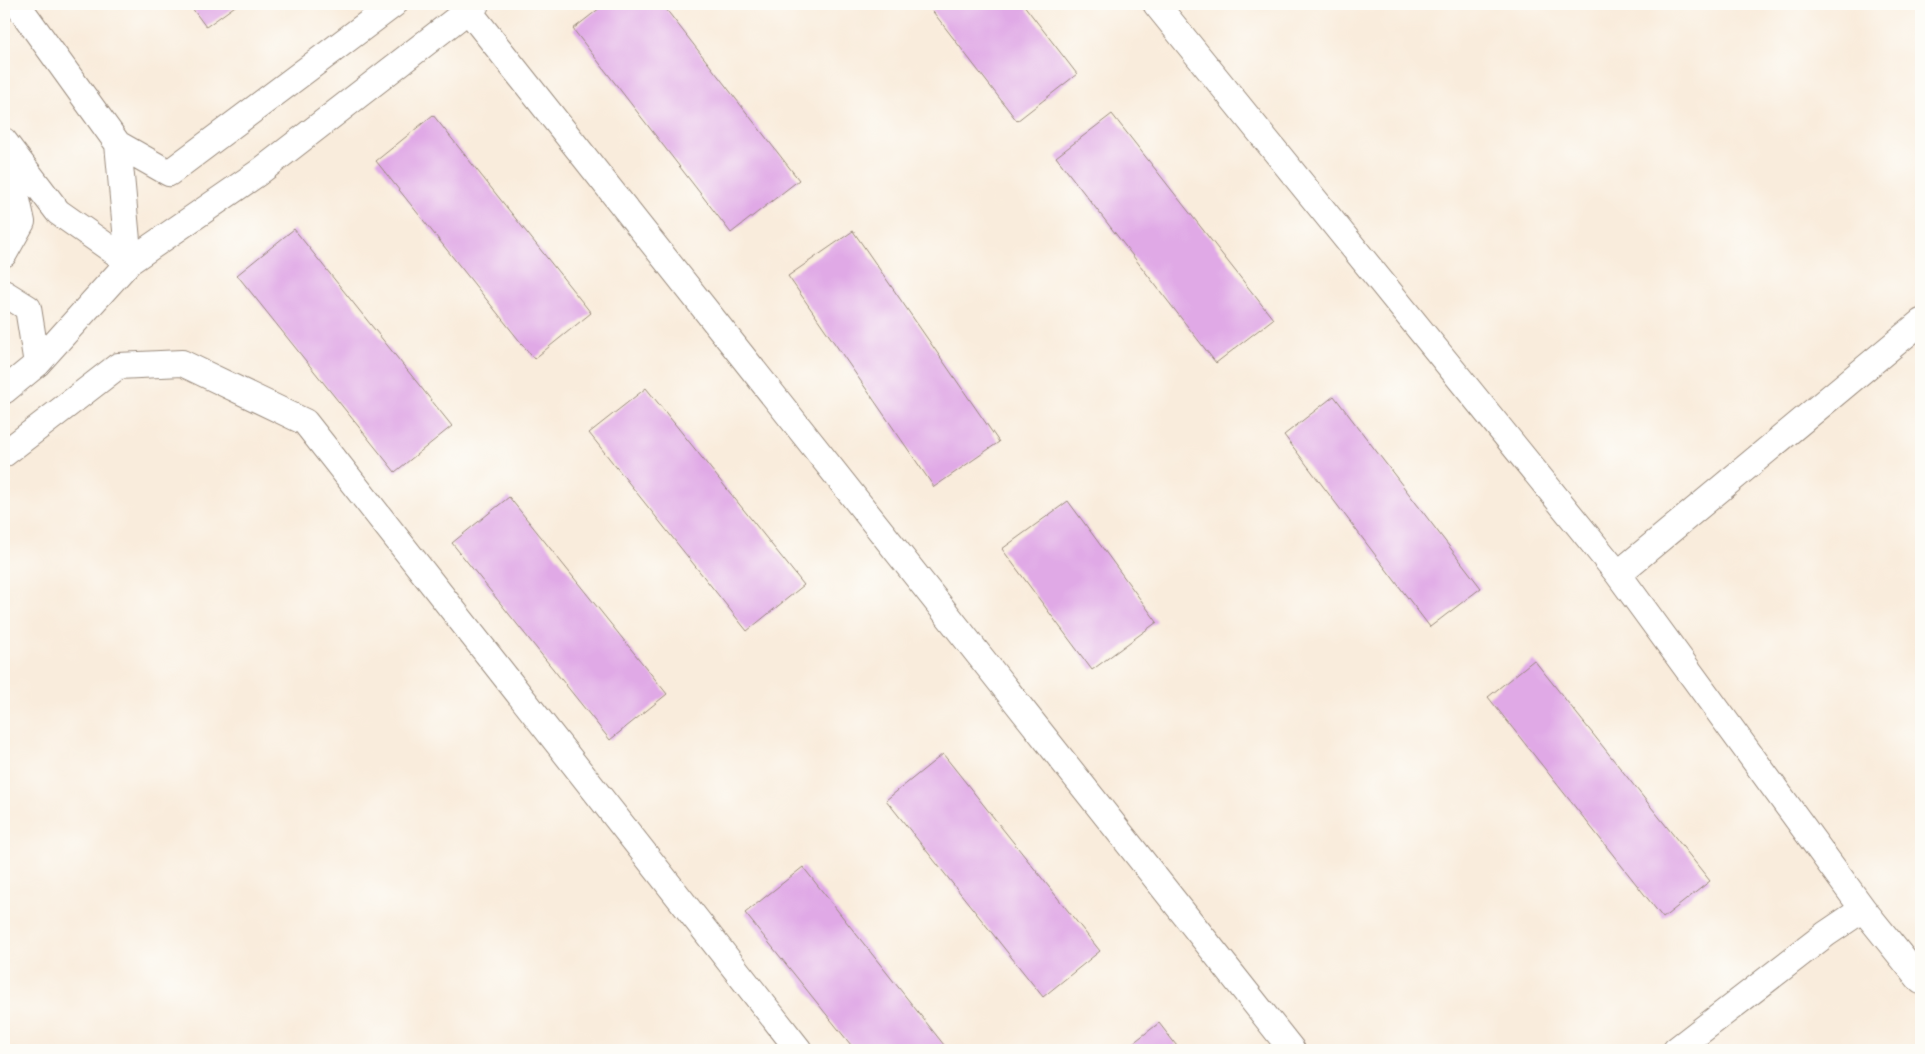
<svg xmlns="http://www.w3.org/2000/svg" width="1925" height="1054" font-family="'Gentium Book Plus',serif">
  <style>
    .building { fill: #e0a9e6 }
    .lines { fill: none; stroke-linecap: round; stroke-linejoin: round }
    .street-casing { stroke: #9a8b7d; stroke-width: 28 }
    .street { stroke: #fff; stroke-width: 26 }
  </style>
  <rect width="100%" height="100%" fill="#fdfcf7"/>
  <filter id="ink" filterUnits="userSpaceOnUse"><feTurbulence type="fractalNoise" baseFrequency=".02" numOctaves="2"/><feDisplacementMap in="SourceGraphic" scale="10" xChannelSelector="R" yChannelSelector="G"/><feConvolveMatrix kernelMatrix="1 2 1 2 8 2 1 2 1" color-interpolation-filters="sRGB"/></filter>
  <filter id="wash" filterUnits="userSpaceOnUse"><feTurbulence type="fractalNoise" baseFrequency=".0096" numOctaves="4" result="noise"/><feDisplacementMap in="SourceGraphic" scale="20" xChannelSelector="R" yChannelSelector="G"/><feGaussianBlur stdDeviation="1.12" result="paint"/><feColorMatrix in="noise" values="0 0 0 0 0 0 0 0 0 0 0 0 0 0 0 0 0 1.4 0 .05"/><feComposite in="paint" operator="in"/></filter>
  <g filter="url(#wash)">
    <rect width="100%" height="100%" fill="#f9ecdc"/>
    <g id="blocks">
      <!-- building -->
      <path class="building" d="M189,4H238L206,27Z
        M605,4H662L799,180L731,233L573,29Z
        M927,4H1023L1077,74L1017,121Z
        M1112,114L1273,319L1216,363L1056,157Z
        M433,115L591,313L534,359L376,161Z
        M294,229L452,426L395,472L237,275Z
        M853,231L999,442L934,487L788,276Z
        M646,388L804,585L747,631L589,433Z
        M1334,396L1481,588L1430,627L1284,435Z
        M509,497L667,694L610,740L452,543Z
        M1068,501L1157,622L1092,670L1002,549Z
        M1534,660L1710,881L1663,918L1488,697Z
        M943,754L1100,951L1043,997L886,800Z
        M803,867L948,1050H855L745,913Z
        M1159,1023L1180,1050H1124Z"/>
    </g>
  </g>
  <g filter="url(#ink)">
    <use href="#blocks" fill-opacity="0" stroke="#9a8b7d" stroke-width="1"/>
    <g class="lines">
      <!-- street casing -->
      <g class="street-casing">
        <path id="street" d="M17,4L118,144L169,173L394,4
          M1156,4L1618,574L1863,909L1826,934L1676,1050
          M468,10L1292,1050
          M4,141L58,212L129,262L258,173L476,4
          M4,254L22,222L6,150
          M4,293L28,308L37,364
          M4,391L37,364L129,262L118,144
          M4,454L118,366L182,363L305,422L799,1050
          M1618,574L1921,322
          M1863,909L1921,981"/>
      </g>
      <!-- street -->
      <use href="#street" class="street"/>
    </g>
  </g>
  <!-- margin -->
  <rect width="1925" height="1054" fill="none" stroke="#fdfcf7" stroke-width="20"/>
</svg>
